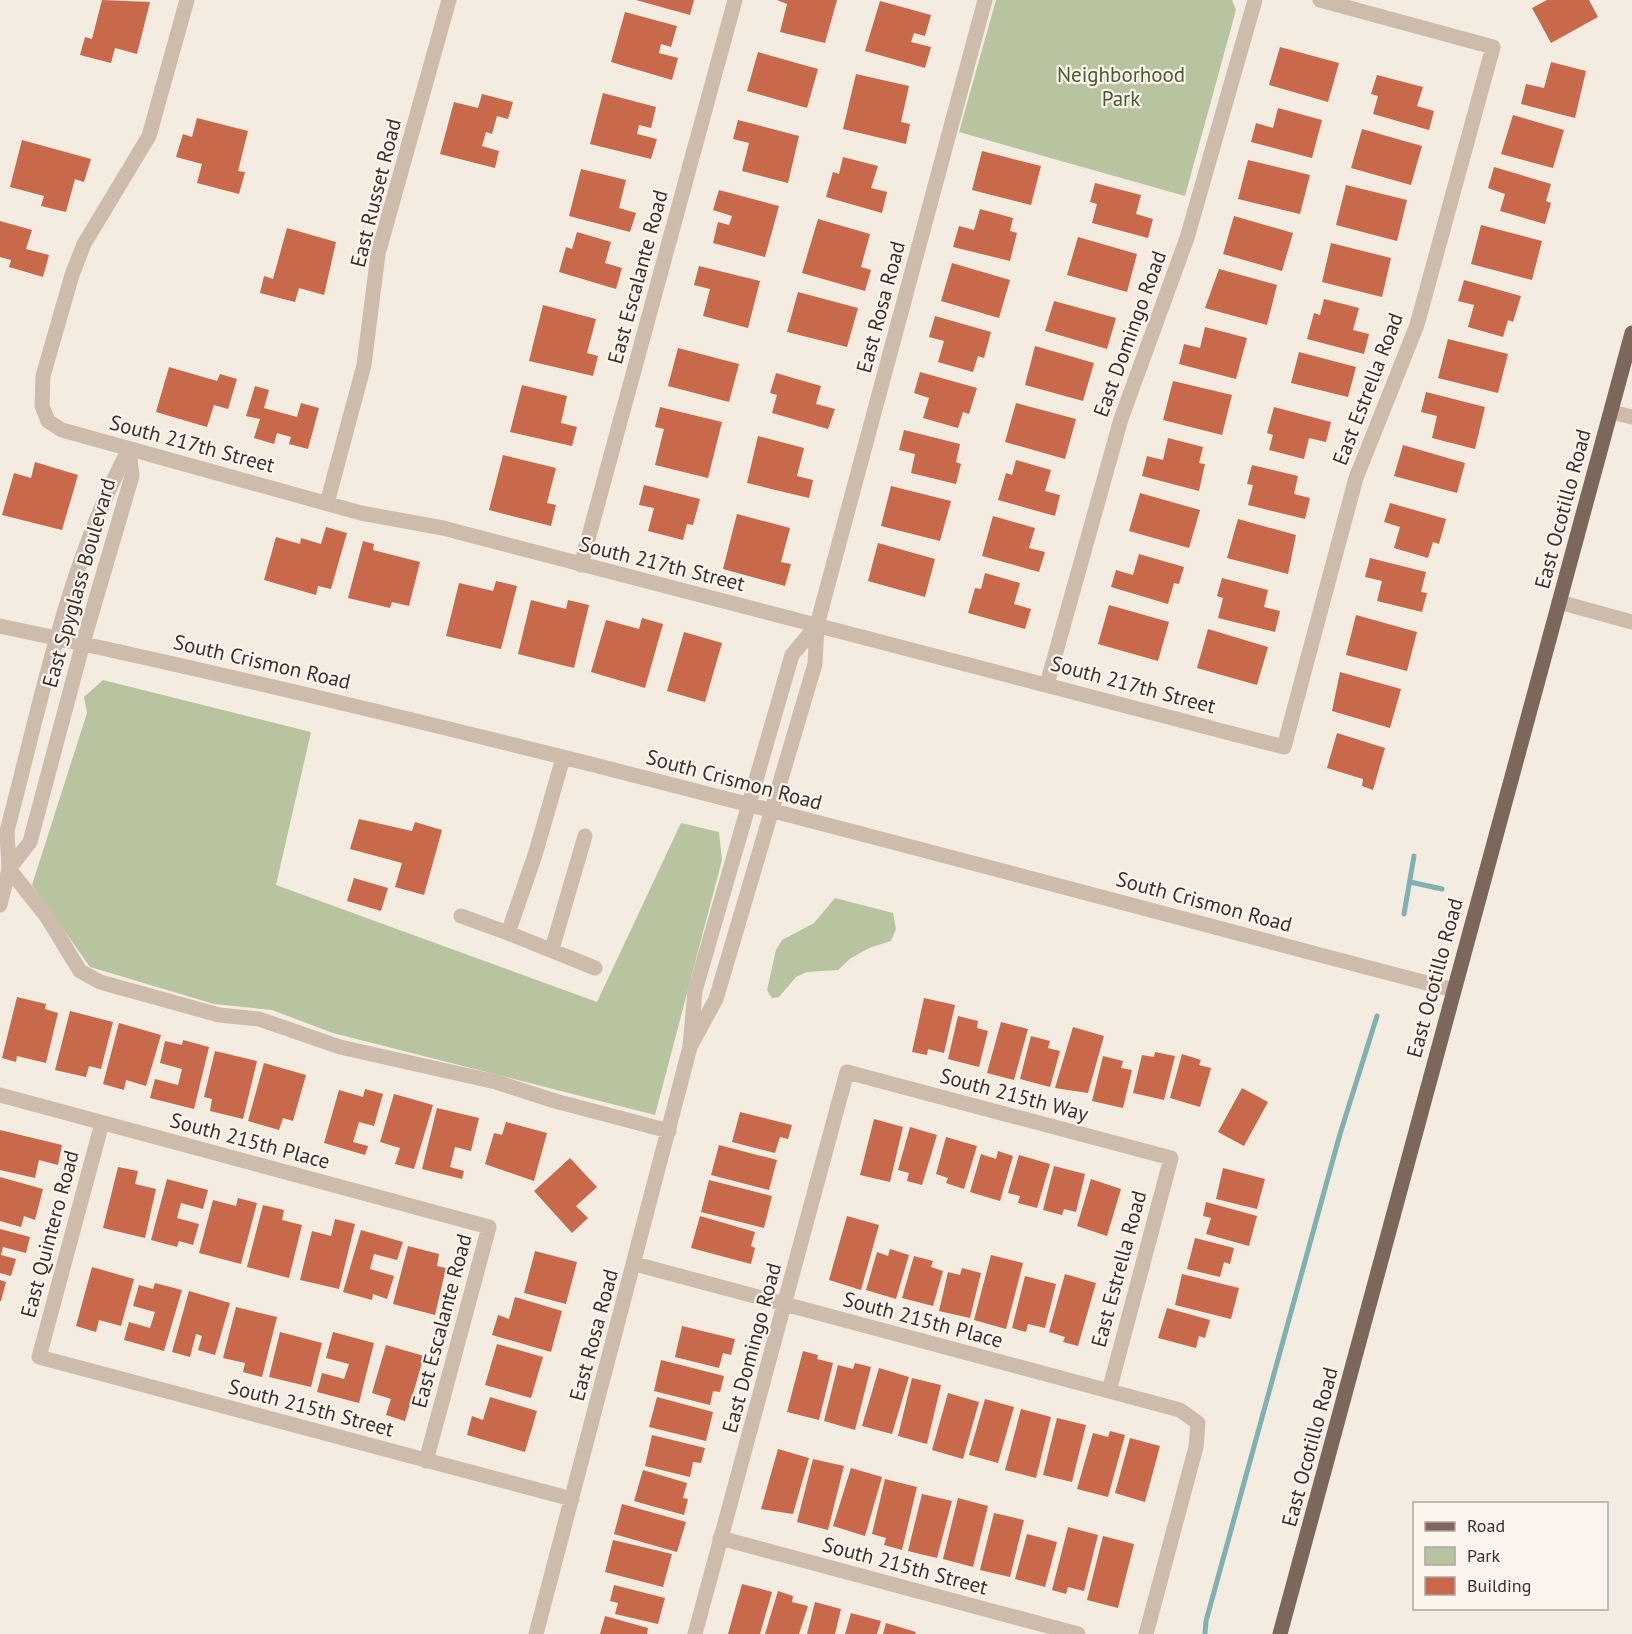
<svg xmlns="http://www.w3.org/2000/svg" width="1632" height="1634" font-family="'PT Sans',sans-serif">
  <style>
    .green { fill: #b8c4a0 }
    .lines { fill: none; stroke-linecap: round; stroke-linejoin: round }
    .stream { stroke: #7fb0b2; stroke-width: 5 }
    .building { fill: #c8694b }
    .minor { stroke: #cdbbac; stroke-width: 15 }
    .major { stroke: #7d675c; stroke-width: 15 }
    .labels { text-anchor: middle; stroke-width: 4.5; stroke-linejoin: round; paint-order: stroke }
    .park-label { font-size: 21px; fill: #4a5a2e; stroke: #fbf5ee }
    .street-label { font-size: 21px; fill: #3b302b; stroke: #fbf5ee }
  </style>
  <rect width="100%" height="100%" fill="#f4ebe1"/>
  <!-- green -->
  <path class="green" d="M996,0H1232L1236,10L1185,196L959,132Z
    M103,680L311,732L276,885L597,1002L681,823L719,832L722,860L655,1115L333,1033L272,1010L214,1004L90,967L32,885L87,713L84,697Z
    M835,898L893,913L896,929L891,941L869,948L851,958L838,970L807,972L796,977L779,997L772,998L767,990L776,950L782,940L814,923Z"/>
  <g class="lines">
    <!-- stream -->
    <path class="stream" d="M1410,882L1442,889
      M1404,914L1414,856
      M1205,1634L1206,1621L1340,1134L1377,1016"/>
  </g>
  <!-- building -->
  <path class="building" d="M102,0L150,2L137,54L115,48L111,63L80,55L85,37L92,39Z
    M636,0H694L690,15Z
    M777,0H837L825,43L780,32L787,4Z
    M1547,0H1589L1598,17L1551,43L1532,8Z
    M880,1L931,15L925,36L914,33L911,42L931,47L925,68L865,51Z
    M625,12L677,26L671,47L661,44L659,53L678,58L672,80L611,62Z
    M1280,47L1339,63L1328,102L1269,85Z
    M758,52L818,69L807,108L747,91Z
    M1551,62L1586,71L1575,118L1521,104L1526,84L1544,88Z
    M856,74L909,86L901,122L910,124L906,144L843,129Z
    M1377,75L1423,87L1417,106L1434,111L1429,130L1373,114L1378,96L1371,94Z
    M603,93L656,107L651,128L639,125L637,134L657,139L651,159L590,144Z
    M482,94L513,102L508,119L497,116L492,134L486,132L482,146L499,151L495,168L440,154L454,102L478,108Z
    M1278,108L1322,120L1312,158L1251,142L1256,123L1273,128Z
    M1513,115L1564,130L1553,168L1501,154Z
    M197,118L248,131L238,171L245,172L239,194L197,183L202,164L176,157L183,134L192,137Z
    M738,120L799,136L788,183L742,171L749,143L733,139Z
    M1362,129L1422,146L1411,185L1351,168Z
    M22,140L91,159L84,182L75,179L66,212L41,206L44,196L10,187Z
    M982,151L1041,166L1031,205L972,190Z
    M843,157L878,166L871,188L887,192L882,213L826,197L833,172L839,174Z
    M1248,160L1310,175L1300,214L1238,199Z
    M1494,167L1551,184L1546,201L1551,203L1545,224L1500,211L1505,194L1488,188Z
    M581,169L626,180L619,208L636,213L630,232L569,216Z
    M1095,183L1141,195L1136,214L1153,219L1148,238L1092,223L1097,204L1090,202Z
    M1346,185L1407,200L1397,241L1336,225Z
    M719,190L779,206L765,257L713,243L718,222L729,225L732,216L713,210Z
    M980,209L1013,218L1010,231L1017,233L1010,261L953,247L959,226L974,230Z
    M1234,216L1293,233L1282,271L1223,254Z
    M818,219L870,234L861,267L871,270L865,291L802,273Z
    M0,221L32,230L26,249L49,255L43,277L9,267L11,260L0,257Z
    M1481,225L1542,241L1532,280L1471,264Z
    M287,228L336,242L324,295L299,288L295,302L260,293L264,276L273,279Z
    M577,232L611,242L605,263L622,268L616,289L559,272L566,247L572,249Z
    M1078,237L1137,254L1127,292L1067,275Z
    M1331,243L1391,258L1382,297L1322,282Z
    M952,263L1010,280L999,318L941,301Z
    M699,266L760,281L748,328L703,316L710,289L694,285Z
    M1219,269L1277,285L1267,325L1205,308Z
    M1464,280L1521,296L1513,322L1508,320L1503,337L1468,327L1474,305L1458,301Z
    M798,292L858,308L847,347L787,332Z
    M1324,299L1359,308L1353,330L1369,334L1364,354L1307,339L1314,313L1320,315Z
    M1054,301L1116,318L1107,349L1045,331Z
    M543,305L596,319L587,353L598,356L593,376L529,361Z
    M935,316L991,332L984,358L978,356L973,372L938,362L944,341L929,337Z
    M1205,327L1247,338L1236,379L1179,364L1184,344L1200,348Z
    M1448,339L1508,354L1498,393L1438,378Z
    M1035,346L1094,363L1083,401L1025,385Z
    M678,348L739,364L729,402L668,386Z
    M1299,352L1356,367L1348,397L1291,383Z
    M169,367L217,381L220,374L237,379L228,409L214,405L207,427L156,412Z
    M920,372L977,388L969,414L963,412L958,428L923,418L929,398L914,393Z
    M776,373L821,386L816,404L835,409L828,429L772,413L777,395L770,393Z
    M1173,381L1232,395L1222,435L1163,420Z
    M522,385L567,396L561,423L577,427L572,446L510,432Z
    M255,386L269,390L264,408L297,417L301,403L319,408L308,449L289,444L291,437L277,433L274,444L254,438L260,419L246,416Z
    M1426,392L1485,407L1475,449L1432,438L1437,416L1421,412Z
    M1016,403L1076,419L1065,459L1005,442Z
    M660,407L722,422L708,478L655,465L664,429L655,427Z
    M1274,407L1331,422L1326,442L1309,438L1304,459L1269,450L1273,435L1267,433Z
    M904,430L960,444L956,462L961,464L956,484L911,473L915,454L899,450Z
    M758,436L804,448L797,476L813,480L809,498L747,483Z
    M1168,438L1203,447L1199,463L1205,464L1199,491L1142,476L1147,456L1163,460Z
    M1403,445L1465,463L1457,493L1394,476Z
    M503,455L556,468L547,503L556,505L551,526L489,510Z
    M1016,460L1051,470L1045,491L1060,495L1055,516L998,500L1006,473L1012,475Z
    M35,462L78,475L62,530L2,515L14,473L31,478Z
    M1252,465L1298,476L1294,494L1310,498L1305,519L1248,505L1253,485L1247,484Z
    M644,485L700,499L693,525L687,524L683,540L648,531L654,508L639,505Z
    M891,486L951,501L940,541L881,526Z
    M1140,493L1200,510L1189,548L1129,531Z
    M1390,503L1446,519L1439,544L1433,542L1428,558L1394,548L1400,527L1384,522Z
    M737,514L790,528L781,562L791,564L785,586L723,569Z
    M993,516L1035,528L1029,548L1045,552L1039,572L982,556Z
    M1238,519L1296,535L1288,574L1227,558Z
    M326,527L347,533L331,589L318,586L316,595L264,580L276,537L300,544L301,538L321,544Z
    M363,541L374,544L373,550L420,562L409,606L392,602L390,608L348,598Z
    M878,543L935,559L925,597L868,581Z
    M1139,554L1184,567L1179,584L1174,583L1168,604L1111,587L1116,570L1133,575Z
    M1370,558L1426,572L1421,592L1427,593L1422,612L1377,601L1382,581L1365,577Z
    M985,573L1020,583L1014,604L1031,609L1025,629L968,613L975,588L981,589Z
    M1222,578L1268,590L1264,607L1280,611L1275,632L1218,618L1223,598L1217,596Z
    M496,581L517,586L501,649L446,636L459,583L493,591Z
    M531,600L566,609L568,600L589,605L574,668L518,654Z
    M1109,605L1169,622L1158,661L1098,644Z
    M1356,615L1417,632L1407,671L1346,655Z
    M642,618L663,624L645,688L591,672L606,620L639,629Z
    M1208,629L1268,647L1257,685L1197,668Z
    M684,632L722,643L705,702L667,691Z
    M1340,672L1401,689L1390,728L1332,711Z
    M1337,733L1385,748L1373,790L1362,786L1363,779L1327,768Z
    M359,819L412,831L415,822L442,830L424,895L395,887L402,863L350,849Z
    M354,878L388,888L381,911L347,901Z
    M17,997L46,1004L45,1009L58,1013L46,1063L17,1056L16,1062L2,1058Z
    M924,998L955,1005L944,1053L928,1049L927,1055L912,1052Z
    M70,1011L113,1022L101,1069L89,1066L86,1077L55,1070Z
    M958,1016L978,1021L977,1028L988,1031L979,1067L948,1059Z
    M1001,1022L1028,1029L1014,1080L987,1073Z
    M119,1023L161,1035L146,1086L126,1080L124,1090L103,1084Z
    M1073,1027L1104,1036L1088,1093L1055,1088Z
    M1031,1036L1050,1041L1048,1048L1060,1051L1050,1087L1020,1079Z
    M183,1040L209,1047L194,1109L150,1098L155,1079L178,1085L182,1069L160,1063L165,1041L182,1045Z
    M215,1051L257,1061L243,1119L210,1111L212,1099L204,1097Z
    M1155,1052L1175,1056L1164,1100L1133,1093L1142,1055L1154,1057Z
    M1182,1054L1201,1060L1199,1065L1211,1068L1200,1107L1170,1098Z
    M1103,1056L1123,1061L1121,1068L1132,1070L1123,1108L1092,1101Z
    M264,1063L306,1075L293,1121L283,1118L279,1130L248,1121Z
    M1242,1088L1268,1102L1244,1146L1218,1132Z
    M365,1089L383,1094L374,1126L359,1122L353,1142L368,1146L365,1155L324,1143L339,1090L363,1097Z
    M394,1094L433,1105L414,1169L395,1164L400,1148L380,1142Z
    M437,1108L479,1118L471,1151L455,1147L450,1167L464,1171L462,1179L422,1169Z
    M740,1112L792,1125L788,1139L780,1137L775,1153L732,1142Z
    M874,1119L903,1127L890,1182L860,1175Z
    M506,1122L547,1133L534,1181L485,1164L494,1133L502,1135Z
    M910,1127L937,1135L922,1185L907,1181L909,1173L898,1170Z
    M0,1130L62,1145L58,1165L39,1160L35,1178L0,1170Z
    M946,1137L977,1146L964,1189L946,1183L948,1178L936,1174Z
    M719,1145L777,1160L769,1190L711,1175Z
    M998,1151L1013,1156L1000,1201L970,1192L981,1154L996,1159Z
    M1019,1155L1050,1164L1037,1208L1018,1203L1020,1196L1008,1193Z
    M570,1158L597,1187L576,1206L588,1218L572,1233L534,1191Z
    M1054,1166L1085,1174L1076,1212L1064,1209L1062,1215L1043,1210Z
    M118,1167L138,1171L135,1184L156,1189L145,1238L103,1228Z
    M1223,1168L1265,1179L1257,1209L1216,1199Z
    M0,1177L43,1189L35,1220L24,1216L21,1227L0,1221Z
    M167,1179L208,1190L203,1209L181,1203L177,1218L199,1224L193,1245L179,1241L177,1247L151,1240Z
    M1091,1179L1121,1189L1107,1236L1077,1226Z
    M709,1180L772,1196L764,1228L701,1212Z
    M238,1198L257,1203L241,1264L199,1253L213,1200L236,1206Z
    M1206,1202L1257,1216L1249,1246L1206,1234L1211,1218L1203,1216Z
    M263,1205L284,1210L282,1220L302,1225L289,1278L247,1267Z
    M700,1216L755,1232L751,1246L755,1248L751,1264L691,1248Z
    M847,1216L879,1225L861,1290L829,1280Z
    M335,1219L355,1224L339,1289L300,1280L312,1231L331,1236Z
    M0,1229L30,1237L26,1253L3,1247L1,1255L16,1259L11,1276L0,1273Z
    M361,1230L403,1242L397,1260L374,1254L370,1269L394,1276L387,1299L373,1294L372,1300L343,1292Z
    M1195,1238L1234,1248L1230,1264L1224,1262L1220,1277L1187,1269Z
    M408,1246L439,1254L437,1266L446,1268L435,1315L393,1304Z
    M890,1249L909,1255L896,1299L866,1290L877,1252L888,1256Z
    M535,1251L577,1262L566,1304L524,1293Z
    M991,1255L1023,1263L1006,1329L974,1320Z
    M914,1256L933,1261L931,1267L943,1271L933,1306L902,1298Z
    M92,1267L134,1279L121,1326L99,1320L96,1332L76,1326Z
    M962,1268L981,1273L970,1318L939,1311L948,1272L960,1275Z
    M1065,1274L1096,1283L1078,1346L1063,1342L1065,1337L1049,1332Z
    M1182,1274L1239,1288L1231,1319L1175,1305Z
    M1025,1276L1056,1284L1045,1328L1028,1324L1026,1332L1012,1328Z
    M0,1280L6,1282L1,1301H0Z
    M155,1283L182,1290L164,1351L124,1340L129,1322L150,1328L155,1312L133,1306L139,1285L153,1289Z
    M189,1291L230,1303L215,1355L198,1350L202,1336L196,1334L190,1357L172,1352Z
    M515,1297L562,1311L551,1352L492,1335L498,1315L509,1319Z
    M236,1307L277,1317L262,1377L243,1372L245,1363L223,1358Z
    M1167,1308L1210,1320L1205,1338L1199,1336L1196,1348L1158,1338Z
    M682,1326L735,1339L731,1355L723,1353L719,1368L675,1357Z
    M280,1332L322,1343L311,1387L269,1377Z
    M333,1332L374,1343L359,1403L317,1392L322,1373L344,1379L349,1364L326,1358Z
    M497,1344L543,1357L531,1398L485,1385Z
    M386,1345L424,1356L405,1421L386,1415L391,1399L372,1393Z
    M803,1351L818,1355L817,1359L833,1363L819,1420L787,1412Z
    M661,1360L724,1376L720,1392L713,1391L710,1405L654,1391Z
    M855,1363L871,1367L855,1430L824,1421L838,1365L853,1369Z
    M879,1368L909,1377L892,1434L862,1426Z
    M912,1378L941,1385L927,1444L898,1436Z
    M948,1393L979,1402L963,1459L932,1450Z
    M490,1397L537,1411L525,1452L467,1435L472,1416L483,1420Z
    M657,1397L713,1412L706,1441L649,1427Z
    M985,1399L1014,1407L998,1463L969,1455Z
    M1021,1409L1051,1417L1036,1478L1005,1470Z
    M1057,1418L1086,1425L1072,1482L1043,1475Z
    M1110,1431L1125,1435L1108,1497L1077,1489L1093,1433L1108,1437Z
    M652,1435L705,1448L701,1463L693,1462L690,1477L645,1466Z
    M1130,1438L1160,1446L1145,1502L1115,1493Z
    M778,1449L809,1458L793,1514L761,1509Z
    M813,1459L844,1466L828,1530L797,1522Z
    M851,1468L882,1477L865,1536L833,1526Z
    M643,1470L687,1483L683,1498L688,1499L684,1515L634,1501Z
    M885,1479L917,1487L902,1550L884,1545L886,1538L872,1534Z
    M922,1494L952,1501L937,1558L908,1551Z
    M958,1498L988,1506L973,1567L943,1559Z
    M622,1504L686,1522L677,1552L614,1534Z
    M994,1513L1024,1520L1010,1577L980,1570Z
    M1068,1527L1098,1535L1084,1591L1068,1587L1066,1594L1052,1590Z
    M1027,1534L1057,1542L1045,1587L1015,1579Z
    M1103,1536L1134,1544L1118,1608L1087,1600Z
    M613,1540L672,1554L663,1587L605,1572Z
    M742,1584L772,1592L760,1634H728Z
    M614,1585L665,1598L658,1624L615,1614L618,1603L610,1601Z
    M778,1591L793,1596L792,1602L808,1606L799,1634H765Z
    M815,1602L841,1609L835,1634H807Z
    M851,1613L881,1621L877,1634H845Z
    M605,1616L648,1628L647,1634H600Z
    M886,1623L916,1632L915,1634H883Z"/>
  <g class="lines">
    <!-- minor -->
    <path class="minor" d="M187,0L149,136L84,244L72,275L43,376L42,406L48,421L62,430L361,513L443,528L1284,747L1356,478L1417,325L1493,47L1320,0
      M1611,412L1632,417
      M327,503L364,365L378,254L449,0
      M581,565L735,0
      M1559,602L1632,622
      M0,626C489,729 970,864 1454,990
      M1047,684L1121,419L1187,238L1255,0
      M563,758L535,855L508,933L595,968
      M9,869L47,917L80,971L100,982L219,1015L259,1019L340,1047L496,1082L555,1101L669,1131
      M9,869L30,842L83,643L132,476L129,449
      M0,905L9,869L7,831C41,703 66,568 129,449
      M461,916L508,933
      M552,949L585,836
      M690,1047L716,999L815,664L817,625L985,0
      M0,1095L489,1227L426,1461
      M102,1123L39,1357L572,1499
      M635,1264L1180,1410L1198,1423L1196,1447L1146,1634
      M720,1538L1078,1634
      M536,1634L690,1047L695,991L792,655L817,625
      M695,1634L847,1072L1171,1158L1109,1391"/>
    <!-- major -->
    <path class="major" d="M1280,1634L1632,333"/>
  </g>
  <g class="labels">
    <!-- park labels -->
    <g class="park-label">
      <text x="1121" y="82">Neighborhood<tspan x="1121" dy="24">Park</tspan></text>
    </g>
    <!-- street labels -->
    <g class="street-label">
      <text transform="translate(376 193) rotate(-76)" y="7">East Russet Road</text>
      <text transform="translate(638 277) rotate(-75)" y="7">East Escalante Road</text>
      <text transform="translate(881 307) rotate(-75)" y="7">East Rosa Road</text>
      <text transform="translate(1130 334) rotate(-70)" y="7">East Domingo Road</text>
      <text transform="translate(1368 389) rotate(-69)" y="7">East Estrella Road</text>
      <text transform="translate(192 444) rotate(15)" y="7">South 217th Street</text>
      <text transform="translate(1563 509) rotate(-75)" y="7">East Ocotillo Road</text>
      <text transform="translate(662 564) rotate(14)" y="7">South 217th Street</text>
      <text transform="translate(79 583) rotate(-74)" y="7">East Spyglass Boulevard</text>
      <text transform="translate(262 662) rotate(13)" y="7">South Crismon Road</text>
      <text transform="translate(1133 685) rotate(15)" y="7">South 217th Street</text>
      <text transform="translate(734 780) rotate(15)" y="7">South Crismon Road</text>
      <text transform="translate(1204 902) rotate(15)" y="7">South Crismon Road</text>
      <text transform="translate(1435 978) rotate(-75)" y="7">East Ocotillo Road</text>
      <text transform="translate(1014 1095) rotate(15)" y="7">South 215th Way</text>
      <text transform="translate(250 1141) rotate(15)" y="7">South 215th Place</text>
      <text transform="translate(50 1234) rotate(-75)" y="7">East Quintero Road</text>
      <text transform="translate(1119 1269) rotate(-75)" y="7">East Estrella Road</text>
      <text transform="translate(923 1320) rotate(15)" y="7">South 215th Place</text>
      <text transform="translate(442 1321) rotate(-75)" y="7">East Escalante Road</text>
      <text transform="translate(594 1335) rotate(-75)" y="7">East Rosa Road</text>
      <text transform="translate(752 1348) rotate(-75)" y="7">East Domingo Road</text>
      <text transform="translate(311 1408) rotate(15)" y="7">South 215th Street</text>
      <text transform="translate(1310 1447) rotate(-75)" y="7">East Ocotillo Road</text>
      <text transform="translate(905 1566) rotate(15)" y="7">South 215th Street</text>
    </g>
  </g>
  <!-- legend -->
  <rect x="1413" y="1502" width="195" height="108" fill="#fbf5ee" stroke="#aea6a0" stroke-width="1.5"/>
  <rect x="1425" y="1522" width="30" height="9" fill="#7d675c" stroke="#aea6a0" stroke-width="1.5"/>
  <text x="1467" y="1532" font-size="18" fill="#3b302b">Road</text>
  <rect x="1425" y="1547" width="30" height="18" fill="#b8c4a0" stroke="#aea6a0" stroke-width="1.5"/>
  <text x="1467" y="1562" font-size="18" fill="#3b302b">Park</text>
  <rect x="1425" y="1577" width="30" height="18" fill="#c8694b" stroke="#aea6a0" stroke-width="1.5"/>
  <text x="1467" y="1592" font-size="18" fill="#3b302b">Building</text>
</svg>
